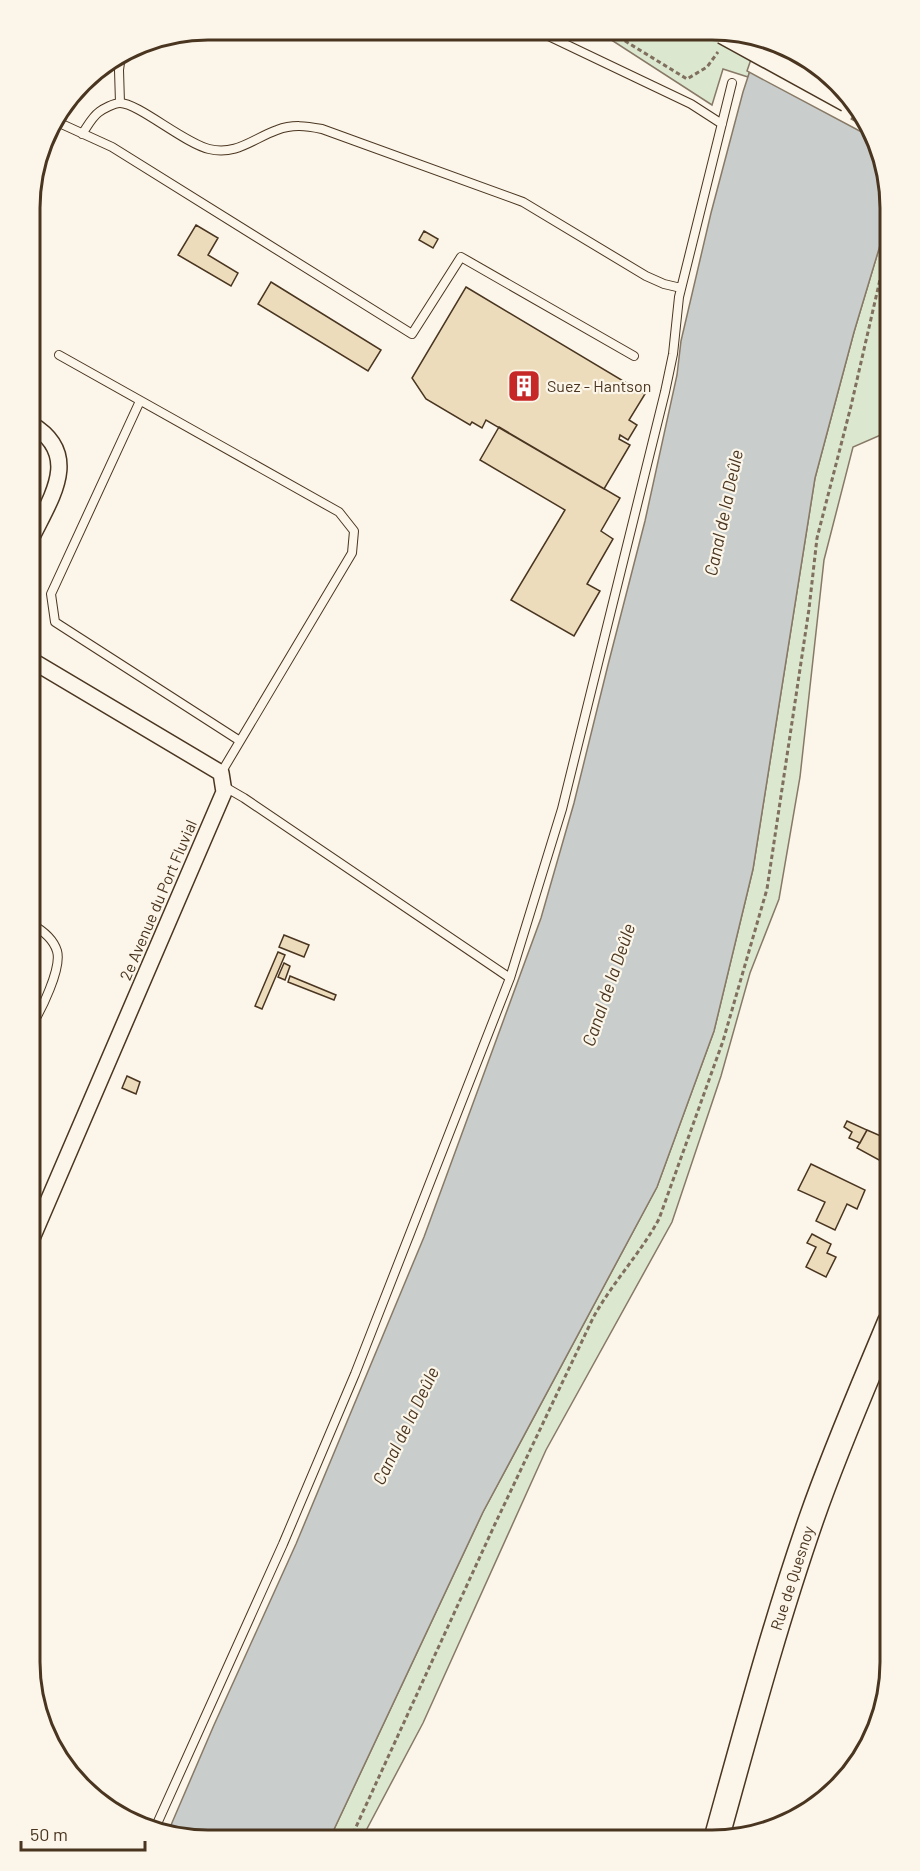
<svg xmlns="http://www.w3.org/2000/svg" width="920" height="1871" font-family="Barlow,sans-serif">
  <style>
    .green { fill: #dce7d0; stroke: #887966; stroke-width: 1.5 }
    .water { fill: #c9cecd; stroke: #887966; stroke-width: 1.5 }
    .pier { fill: #fbf6e9; stroke: #887966; stroke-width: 1.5 }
    .building { fill: #ecdcbc; stroke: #4a3520; stroke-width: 1.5 }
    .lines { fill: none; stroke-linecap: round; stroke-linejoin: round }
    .service-casing { stroke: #4a3520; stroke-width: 10 }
    .minor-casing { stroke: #4a3520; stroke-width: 18 }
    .primary-casing { stroke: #4a3520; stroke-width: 27 }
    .path { stroke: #7f6f5c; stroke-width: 3; stroke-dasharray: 4.5 3; stroke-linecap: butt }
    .service { stroke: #fbf6e9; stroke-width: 8 }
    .minor { stroke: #fbf6e9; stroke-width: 15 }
    .primary { stroke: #fbf6e9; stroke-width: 24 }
    .secondary-bridge-casing { stroke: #4a3520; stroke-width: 24; stroke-linecap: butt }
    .path-bridge { stroke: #7f6f5c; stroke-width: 3; stroke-dasharray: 4.5 3; stroke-linecap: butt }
    .secondary-bridge { stroke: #fbf6e9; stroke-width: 21 }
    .labels { text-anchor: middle; stroke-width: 4.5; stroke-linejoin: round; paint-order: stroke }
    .poi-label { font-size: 16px; fill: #4a3520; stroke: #fbf6e9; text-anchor: start }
    .street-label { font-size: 16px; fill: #4a3520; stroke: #fbf6e9 }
    .water-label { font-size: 18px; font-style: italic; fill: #4a3520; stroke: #fbf6e9 }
    .rim { fill: none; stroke: #4a3520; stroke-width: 3 }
  </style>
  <rect width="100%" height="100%" fill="#fbf6e9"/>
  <!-- green -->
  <path class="green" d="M599,32L746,33L760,40L748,77L723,69L712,105Z
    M890,212V323L887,340L890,342V431L853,447L824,560L800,777L779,899L750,973L721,1076L672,1222L546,1450L423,1723L361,1840H329L483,1512L657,1187L714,1031L753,869L815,478L854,332Z"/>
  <!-- water -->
  <path class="water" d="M760,40L830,74L881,151L890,212L854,332L815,478L753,869L714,1031L657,1187L483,1512L329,1840L185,1839L168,1832L214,1725L296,1544L424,1237L541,918L574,803L608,665L645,521L677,375L681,341L711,213L743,92Z"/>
  <!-- pier -->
  <path class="pier" d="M758,39L830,74L871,137L747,71Z"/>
  <!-- building -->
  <path class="building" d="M196,225L218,238L208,255L238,273L231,286L178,255Z
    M424,231L438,239L433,248L419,240Z
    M271,282L381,350L368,371L258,304Z
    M466,287L645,394L629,420L637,425L628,440L620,435L619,439L630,445L604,489L486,420L482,428L472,422L470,425L426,399L412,378Z
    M499,427L620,498L601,531L613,539L587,584L600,591L574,636L511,600L565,510L480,460Z
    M284,935L309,945L304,957L279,947Z
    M278,952L285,955L262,1009L255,1006Z
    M284,963L290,966L285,980L278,977Z
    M290,976L336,995L334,1000L288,982Z
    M127,1076L140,1082L136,1094L122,1088Z
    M847,1121L867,1130L860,1143L849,1138L852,1132L844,1127Z
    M867,1130L890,1140V1166L857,1148Z
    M811,1164L865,1190L857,1209L847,1204L835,1230L816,1221L825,1202L798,1190Z
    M812,1234L831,1244L827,1253L836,1257L826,1277L806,1267L816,1247L807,1243Z"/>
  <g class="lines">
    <!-- service casing -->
    <g class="service-casing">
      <path id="service" d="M540,32L691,104L722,124
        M120,103L119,70L121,55
        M55,121L112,147L412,334L461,257L634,356
        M82,134C87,127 92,117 99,112C103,109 114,103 120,103C138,103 184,143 209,149C236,156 254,138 277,130C293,124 306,126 322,129L523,202L646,276L664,284L681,288
        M59,355L339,512L354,531L352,553L221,773
        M140,401L51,594L55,622L240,741
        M225,787L244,798L510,978
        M31,1026C41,1011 62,968 57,951C53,938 42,930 31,924
        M156,1826L283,1544L355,1374L510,978L562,809L665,392L673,354L679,297L732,83"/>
    </g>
    <!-- minor casing -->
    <g class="minor-casing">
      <path id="minor" d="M31,539C50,499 83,455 31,424
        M30,1243L224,792L221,773L31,660
        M30,1536L32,1537"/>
    </g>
    <!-- primary casing -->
    <g class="primary-casing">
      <path id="primary" d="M716,1840C746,1732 775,1623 812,1517C835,1451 863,1387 890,1322"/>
    </g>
    <!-- path -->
    <path class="path" d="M612,33L687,79L707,67L718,52
      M883,1304L890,1289
      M350,1840L495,1524L593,1318C612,1283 640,1254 659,1219L723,1041L767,889L809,609L817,538L851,406L890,236"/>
    <!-- service -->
    <use href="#service" class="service"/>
    <!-- minor -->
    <use href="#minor" class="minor"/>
    <!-- primary -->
    <use href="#primary" class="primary"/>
    <!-- secondary-bridge casing -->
    <g class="secondary-bridge-casing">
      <path id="secondary-bridge" d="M723,33L847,101"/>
    </g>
    <!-- path-bridge -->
    <path class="path-bridge" d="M697,33L706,38
      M851,118L863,125"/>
    <!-- secondary-bridge -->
    <use href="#secondary-bridge" class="secondary-bridge"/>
  </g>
  <!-- icons -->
  <defs>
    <g id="building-square" transform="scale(1.725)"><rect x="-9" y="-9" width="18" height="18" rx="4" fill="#c62828" stroke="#fbf6e9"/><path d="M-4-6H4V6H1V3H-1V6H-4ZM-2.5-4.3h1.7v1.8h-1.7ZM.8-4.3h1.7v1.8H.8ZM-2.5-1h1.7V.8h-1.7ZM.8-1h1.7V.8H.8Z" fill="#fff"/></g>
  </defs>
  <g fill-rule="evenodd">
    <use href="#building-square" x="524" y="386"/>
  </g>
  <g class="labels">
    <!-- poi labels -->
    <g class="poi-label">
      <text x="547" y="392">Suez - Hantson</text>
    </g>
    <!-- street labels -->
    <g class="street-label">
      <text transform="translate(158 900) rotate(-67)" y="6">2e Avenue du Port Fluvial</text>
      <text transform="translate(792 1578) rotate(-72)" y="6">Rue de Quesnoy</text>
    </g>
    <!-- water labels -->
    <g class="water-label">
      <text transform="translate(724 513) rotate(-78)" y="6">Canal de la Deûle</text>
      <text transform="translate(609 985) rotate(-71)" y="6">Canal de la Deûle</text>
      <text transform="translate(406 1426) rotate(-64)" y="6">Canal de la Deûle</text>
    </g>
  </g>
  <!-- crop -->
  <path d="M0 0H920V1871H0ZM208 40H712A168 168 0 0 1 880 208V1662A168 168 0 0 1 712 1830H208A168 168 0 0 1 40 1662V208A168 168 0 0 1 208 40Z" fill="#fbf6e9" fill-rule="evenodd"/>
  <path class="rim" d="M208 40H712A168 168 0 0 1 880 208V1662A168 168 0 0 1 712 1830H208A168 168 0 0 1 40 1662V208A168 168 0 0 1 208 40Z"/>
  <!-- scale -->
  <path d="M21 1841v9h124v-9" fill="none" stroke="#4a3520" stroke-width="3"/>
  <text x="30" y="1841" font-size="18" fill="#4a3520" stroke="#fbf6e9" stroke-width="4.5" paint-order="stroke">50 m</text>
</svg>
